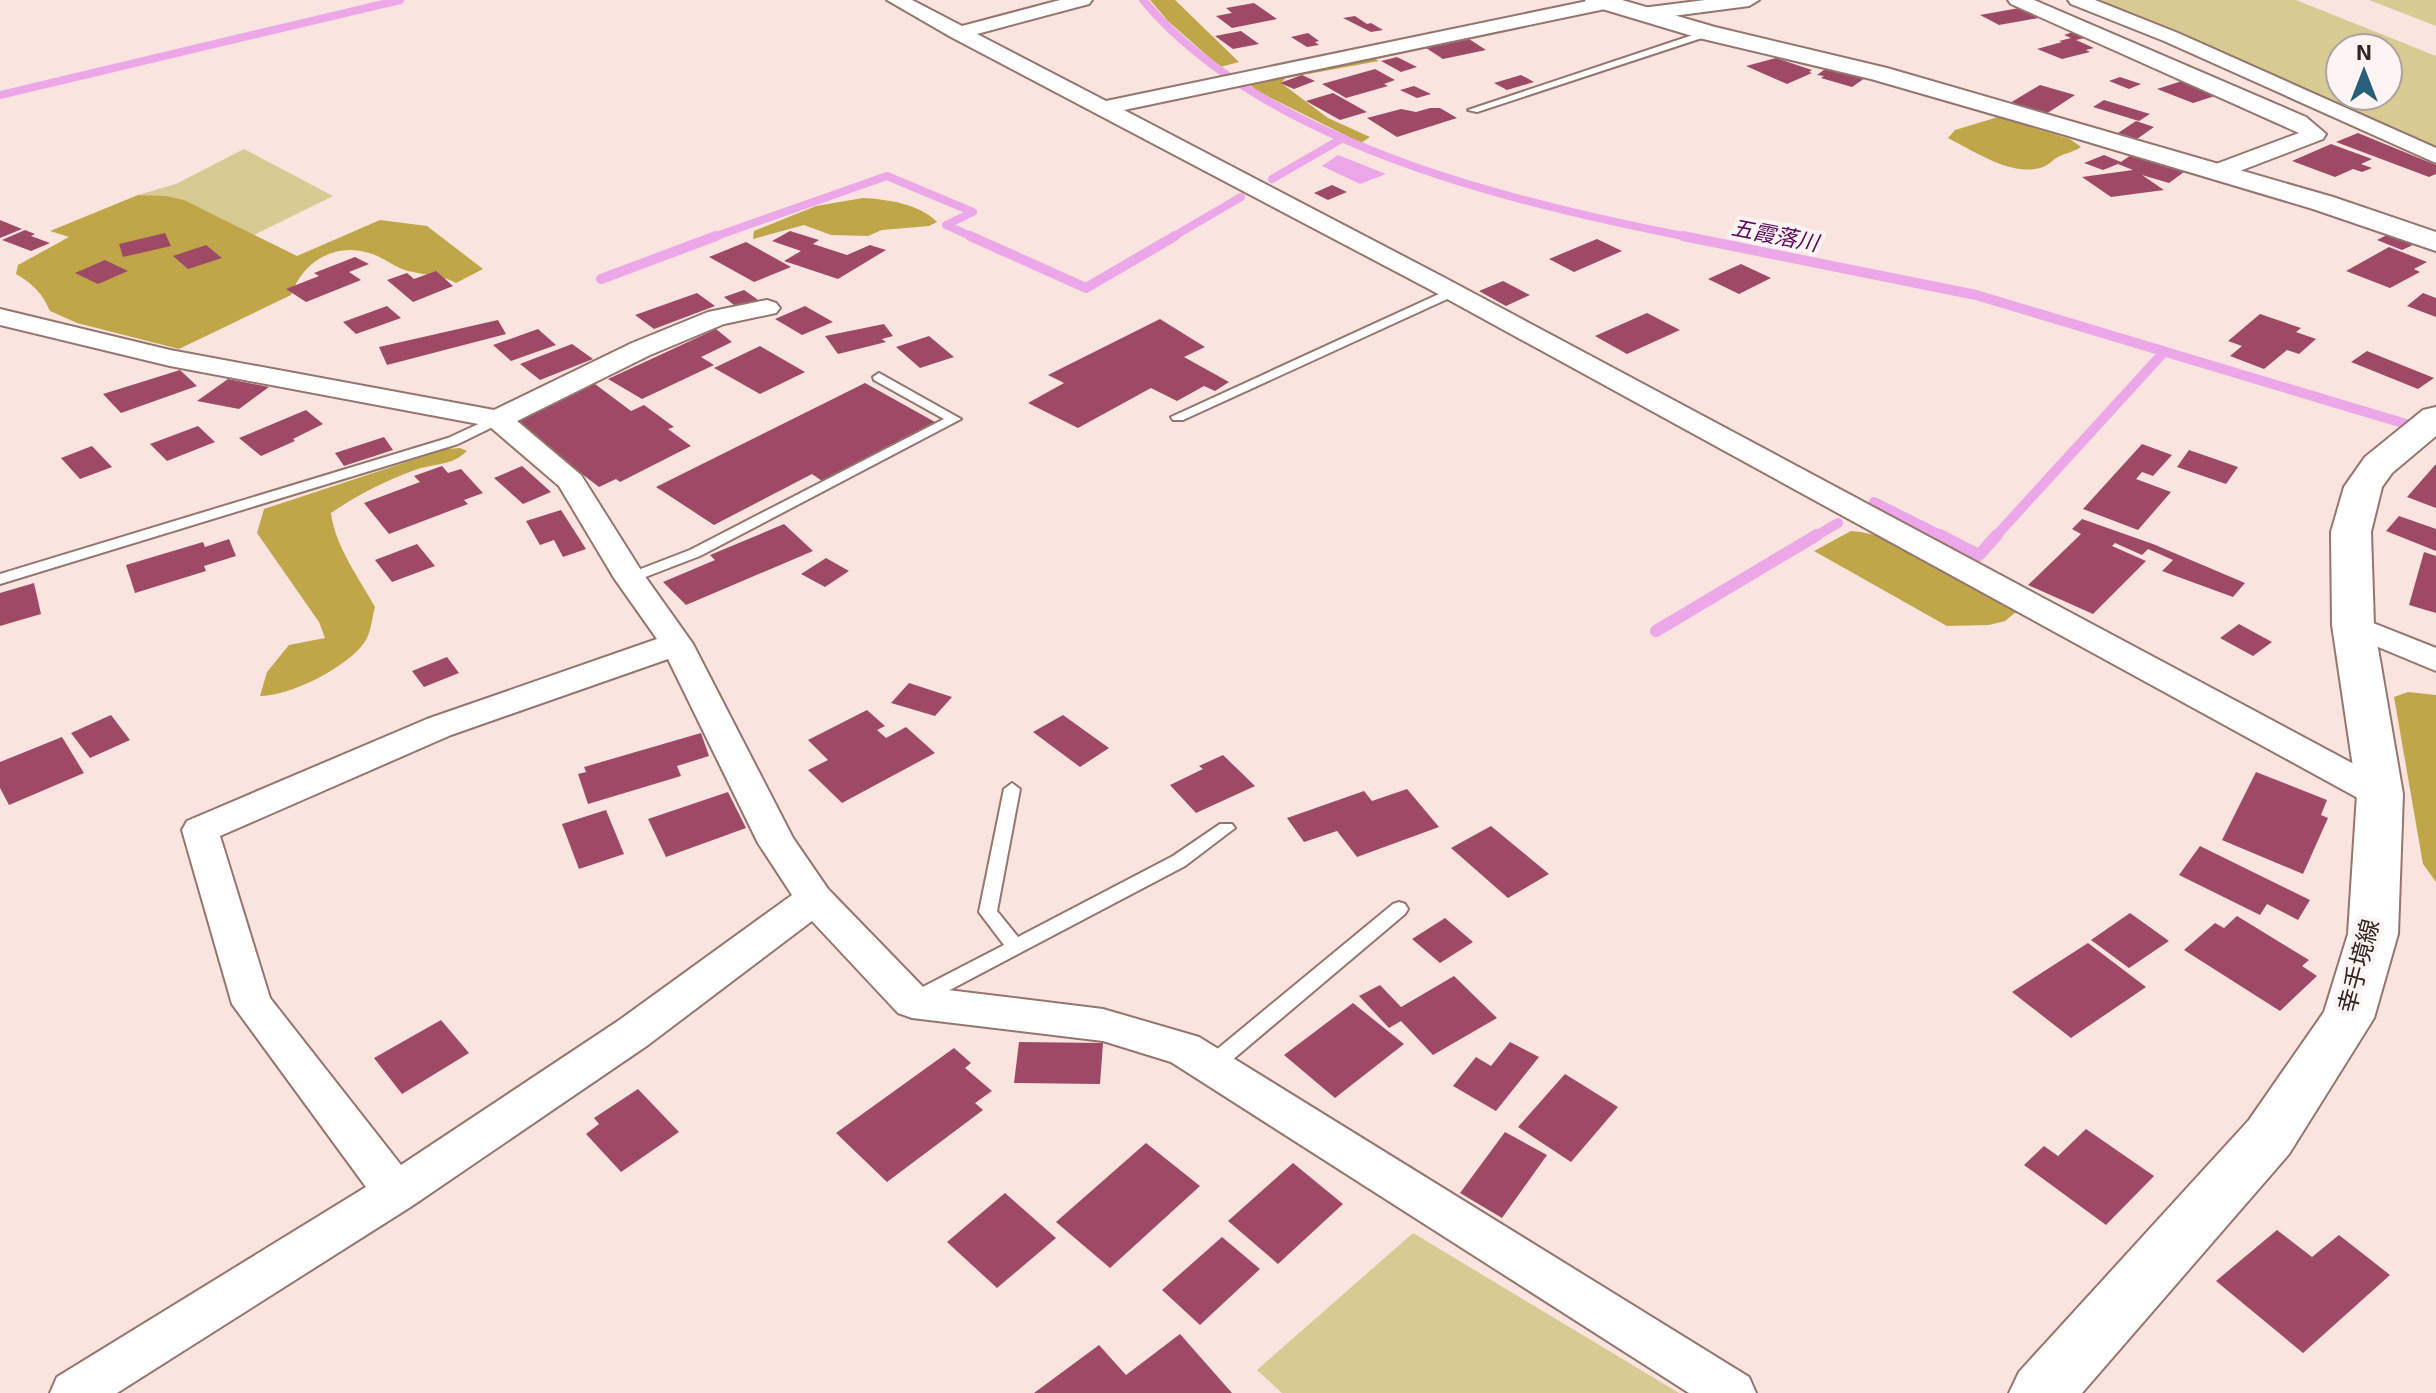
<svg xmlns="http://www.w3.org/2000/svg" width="2436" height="1393" font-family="'Exo 2','Noto Sans JP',sans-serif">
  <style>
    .green { fill: #d8ca93; fill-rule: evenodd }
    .forest { fill: #bfa749 }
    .water { fill: #eca7e9 }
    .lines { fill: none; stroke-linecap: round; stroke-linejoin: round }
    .stream-far2 { stroke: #eca7e9; stroke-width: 8 }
    .stream-far1 { stroke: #eca7e9; stroke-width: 10 }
    .stream { stroke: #eca7e9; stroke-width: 12 }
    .building { fill: #9e4a67 }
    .service-casing { stroke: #95756e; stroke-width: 4 }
    .minor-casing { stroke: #95756e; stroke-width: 4 }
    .tertiary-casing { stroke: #95756e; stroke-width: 4 }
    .secondary-casing { stroke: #95756e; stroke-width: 4 }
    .service { fill: #fff; fill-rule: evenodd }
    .minor { fill: #fff; fill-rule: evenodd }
    .tertiary { fill: #fff; fill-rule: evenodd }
    .secondary { fill: #fff; fill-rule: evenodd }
    .labels { text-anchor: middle; stroke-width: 8; stroke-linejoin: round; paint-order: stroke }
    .far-water-label { font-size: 22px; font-style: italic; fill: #5b075c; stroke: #fdf5f3 }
    .street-label { font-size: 24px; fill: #332623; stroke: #fdf5f3 }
  </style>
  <rect width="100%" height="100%" fill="#fae4df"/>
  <!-- green -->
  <path class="green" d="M2092,0H2296L2436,56V151L2180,34ZM2340,48H2388V96H2340Z
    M2369,0H2436V26Z
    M244,149L333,196L254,235C213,215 184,196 138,195L176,184Z
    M1413,1233L1679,1393H1282L1257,1370Z"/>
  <!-- forest -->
  <path class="forest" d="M1150,0H1175L1239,62L1220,67L1168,21Z
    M1370,56L1379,61L1286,78L1281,83L1328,118L1370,137L1361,143L1257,91L1246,81Z
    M1998,117L2070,139L2081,147C2074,152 2065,153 2058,157C2052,160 2049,165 2043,167C2013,178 1974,151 1948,138L1955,130Z
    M138,195L166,196L184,200L297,256L380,220L427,226L483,269L456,283C441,275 425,275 408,271C394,267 383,257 369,253C333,242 302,263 291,295L179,349L77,323L50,311C43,294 32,283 16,274L18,265L69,237L50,231Z
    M863,198C886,199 920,204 937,222L929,226L882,230L868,236L831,235L804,225L753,239L754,231L816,206Z
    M460,448L467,451C452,466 435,463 415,470C385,481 357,495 331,513C335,546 359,578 375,607C372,617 371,634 364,643C346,668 290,696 260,696L267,672L289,645L325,638L319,622L257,533L264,509L446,449Z
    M1851,531C1901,534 1970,578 2014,604L2016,612L2005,621L1989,625L1947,626L1814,551Z
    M2408,692L2436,695V882L2423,864L2394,697Z"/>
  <!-- water -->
  <path class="water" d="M1338,155L1386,174L1360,184L1322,166Z"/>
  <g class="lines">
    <!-- stream-far2 -->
    <path class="stream-far2" d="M1143,0C1263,144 1516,204 1693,238
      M0,95L400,0
      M1272,179L1343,138
      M711,238L887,176L973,212L946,225L975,238
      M1171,238L1241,197"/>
    <!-- stream-far1 -->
    <path class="stream-far1" d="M970,236L1086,288L1175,236
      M1683,236L1976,295L2436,433
      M601,279L716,236
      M1874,502L1944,537
      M1814,537L1838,523
      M1995,537L2164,352"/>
    <!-- stream -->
    <path class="stream" d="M1940,535L1979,555L1997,535
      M1656,631L1817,535"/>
  </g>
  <!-- building -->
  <path class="building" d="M1254,3L1277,19L1232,28L1216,16L1232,13L1226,8Z
    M2025,7L2044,17L1999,25L1980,15Z
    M1355,16L1367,24L1371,23L1383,30L1371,32L1343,18Z
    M1241,31L1259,44L1233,49L1215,36Z
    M2076,31L2089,37L2076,40L2094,48L2086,50L2090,52L2062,59L2037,49L2062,42L2059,41L2071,38L2064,35Z
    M1308,33L1319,41L1315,42L1319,45L1307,47L1291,37Z
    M1466,37L1486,50L1443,59L1423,46Z
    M1397,57L1417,67L1401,72L1381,61Z
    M1776,58L1812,70L1809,72L1812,73L1787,84L1746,66Z
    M1828,67L1865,78L1852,87L1821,78L1824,76L1817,75Z
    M1375,69L1395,80L1384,84L1388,86L1346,98L1322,84Z
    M1302,75L1315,81L1294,89L1280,83Z
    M1521,75L1534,82L1507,90L1494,83Z
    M2120,77L2141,84L2129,89L2109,81Z
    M2182,81L2218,95L2193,103L2157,89Z
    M2040,85L2075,95L2046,114L2010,103Z
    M1414,86L1431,94L1417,98L1400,90Z
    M1333,93L1367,112L1340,120L1306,101Z
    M2104,100L2150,114L2139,121L2093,107Z
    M1430,108H1440L1457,118L1397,137L1367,118L1401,109L1416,112Z
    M2136,121L2154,127L2137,139L2118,133Z
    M2358,133L2436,165V174L2429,177L2336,142Z
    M2331,144L2372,159L2361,164L2372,168L2362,172L2353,169L2335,177L2292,161Z
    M2104,155L2121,162L2131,155L2184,172L2169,183L2142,175L2164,190L2111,197L2082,177L2133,170L2118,164L2103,170L2084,163Z
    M1332,185L1347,192L1328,200L1314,193Z
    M0,220L22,229L0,238Z
    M25,230L35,234L31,236L50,243L31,251L2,240Z
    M790,231L819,240L813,244L847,255L870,245L886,250L838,279L784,261L801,251L772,241Z
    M165,233L171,246L123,257L119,244Z
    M2389,234L2415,244L2402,250L2377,240Z
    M1597,239L1622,251L1574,272L1549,259Z
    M746,242L791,267L754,282L709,257Z
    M206,245L222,258L188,269L173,256Z
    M2389,247L2427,262L2414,269L2420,272L2390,288L2346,271Z
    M355,257L369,264L349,272L361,280L306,302L286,289L319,276L314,273Z
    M105,260L128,271L98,284L75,273Z
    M1741,264L1771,278L1739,294L1708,279Z
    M436,271L453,286L413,302L387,280L407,273L414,279Z
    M1503,281L1530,295L1506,306L1479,291Z
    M744,290L761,302L740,310L724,297Z
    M697,293L715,306L654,329L635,315Z
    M2423,293L2436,298V317L2407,306Z
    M387,306L401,318L356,334L343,322Z
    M805,306L833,322L802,335L775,319Z
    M1647,313L1680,330L1627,354L1595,336Z
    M2260,314L2301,328L2296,332L2316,339L2299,354L2287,350L2264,369L2230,356L2242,346L2228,341Z
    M1160,319L1205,347L1184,357L1229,382L1215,391L1204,386L1177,401L1151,388L1078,428L1028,403L1064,383L1048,375Z
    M498,320L506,334L387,365L379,347Z
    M884,324L893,336L882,339L886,342L838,354L825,336Z
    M538,329L556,345L511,361L493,345Z
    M716,329L732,342L701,357L714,365L642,399L608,379Z
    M929,336L954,357L920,368L896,347Z
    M572,344L593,359L540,380L520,364Z
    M760,346L805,372L760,394L714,368Z
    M2367,351L2434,378L2418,389L2351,362Z
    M180,370L197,386L121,413L103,394Z
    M228,379L269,387L239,409L197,401Z
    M591,381L631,411L644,405L674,427L668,429L691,446L620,482L616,479L599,487L507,416Z
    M865,383L935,422L822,481L812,474L714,525L656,487Z
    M306,410L323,424L293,439L295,441L261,456L239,438Z
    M198,426L215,442L167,461L150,444Z
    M384,437L393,450L344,466L335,453Z
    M2142,444L2172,455L2153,476L2142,472L2136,479L2171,492L2138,530L2083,509Z
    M92,446L112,467L80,479L61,458Z
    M2189,450L2238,467L2226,484L2177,467Z
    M2436,464V508L2407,497Z
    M442,466L448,473L461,469L483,493L464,500L468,504L389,534L364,503L420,482L414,476Z
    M522,466L551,492L523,504L494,478Z
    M561,510L586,549L563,557L554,540L540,545L526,521Z
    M2399,516L2436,529V551L2386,531Z
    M2082,519L2153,544L2245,583L2233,597L2162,571L2173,560L2148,549L2142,555L2115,543L2112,546L2146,561L2093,614L2028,585L2081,534L2072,529Z
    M784,524L813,551L686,605L663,582L715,560L710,555Z
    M229,539L236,556L204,566L206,571L135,593L126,565L203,542L205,547Z
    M417,544L435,566L392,582L375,560Z
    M2424,552L2436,556V613L2409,605Z
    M826,558L849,571L825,587L801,574Z
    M34,583L41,614L0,626V593Z
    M2239,624L2272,642L2253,656L2220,638Z
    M447,657L459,673L424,687L412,671Z
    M909,683L952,697L935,716L891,703Z
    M867,710L885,726L877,730L886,738L906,727L935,753L842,803L808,770L828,760L808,740Z
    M111,715L130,740L90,758L71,733Z
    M1063,715L1109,748L1080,767L1033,732Z
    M701,733L709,756L677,766L681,776L588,804L578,774L586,772L584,767Z
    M62,737L84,773L9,805L0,788V762Z
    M1223,755L1255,786L1196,813L1170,785L1203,769L1199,766Z
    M2256,772L2327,800L2321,815L2328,818L2303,874L2222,840Z
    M1407,789L1439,827L1357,857L1337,831L1304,842L1287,818L1364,791L1372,801Z
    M728,792L746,828L666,857L648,819Z
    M606,810L624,854L579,869L562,824Z
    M1491,826L1549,874L1508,898L1451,848Z
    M2200,846L2310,900L2298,920L2267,904L2260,915L2179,875Z
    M2130,913L2169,941L2129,968L2091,940Z
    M2237,916L2309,960L2302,966L2317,976L2280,1011L2184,950L2215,923L2224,928Z
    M1445,918L1473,942L1440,963L1412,939Z
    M2088,943L2146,987L2071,1038L2012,992Z
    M1454,976L1497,1018L1433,1055L1401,1021L1389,1028L1359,996L1380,985L1401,1007Z
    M1353,1003L1404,1044L1335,1098L1284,1055Z
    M441,1020L469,1053L402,1094L374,1058Z
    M1019,1042L1103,1043L1100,1084L1014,1083Z
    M1510,1042L1539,1057L1496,1111L1453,1086L1476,1057L1491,1066Z
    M954,1048L971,1063L965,1068L992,1091L975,1103L983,1110L887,1182L836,1133Z
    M1565,1074L1618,1107L1571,1162L1518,1127Z
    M638,1089L679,1132L621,1172L586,1134L599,1124L594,1118Z
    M2086,1129L2154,1176L2106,1225L2024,1165L2044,1146L2058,1156Z
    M1505,1132L1547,1155L1502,1218L1460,1193Z
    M1146,1143L1200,1186L1110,1268L1056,1222Z
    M1293,1163L1343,1204L1278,1264L1228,1221Z
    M1005,1193L1056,1238L997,1288L947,1242Z
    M2277,1230L2312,1257L2339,1235L2390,1275L2303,1353L2216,1281Z
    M1222,1237L1260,1269L1200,1325L1162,1290Z
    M1180,1334L1232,1393H1034L1099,1345L1126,1375Z"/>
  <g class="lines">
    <!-- service casing -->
    <g class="service-casing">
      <path id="service" d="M1708,30L1713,33L1711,35L1477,112L1468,110Z
        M1452,288L1458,292L1456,295L1183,420H1173L1171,417Z
        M879,373L961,419L700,556L635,581H625L623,578L625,575L690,550L944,419L874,380L873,377Z
        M498,415L505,419L503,422L458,444L0,584V574L448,438Z
        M1012,783L1020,789L997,911L1018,937L1173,856L1220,824H1232L1235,828L1185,866L927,1002L920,1004L913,1002L910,997L913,992L1004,945L979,912L1004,789Z
        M1399,902L1405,904L1408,909L1405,914L1218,1072L1211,1074L1204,1072L1201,1066L1204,1060L1393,904Z"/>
    </g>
    <!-- minor casing -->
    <g class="minor-casing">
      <path id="minor" d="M887,0H912L962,26L1060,0H1092L1089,4L977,34L1106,101L1592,0H1613L1612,7L1605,9L1124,110L1447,279L2393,785L2398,794L2393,803L2380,807L2367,803L1429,289L951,37Z
        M1705,0H1759L1749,6L1642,20L1632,14L1642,8Z
        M2008,0H2034L2306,117L2326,134L2323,139L2224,177H2208L2205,172L2208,167L2299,133L2011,4Z
        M2068,0H2095L2178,33L2436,148V163L2164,41L2071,4Z
        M767,300L776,303L780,308L776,313L724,324L650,355L517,421L581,475L644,575L693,644L793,838L828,889L923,987L1103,1009L1199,1037L1749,1377L1756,1393H1689L1171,1062L1103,1041L912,1018L898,1013L812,921L648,1045L412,1206L117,1393H50L57,1377L366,1187L232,1004L182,830L187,821L427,719L657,639L614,578L559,486L489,426L170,366L0,325V309L170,350L494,410L632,343L708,312ZM668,659L758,843L792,895L618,1021L401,1165L270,998L220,836L451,735Z
        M2353,615L2436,648V671L2342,632L2337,625L2342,618Z"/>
    </g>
    <!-- tertiary casing -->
    <g class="tertiary-casing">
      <path id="tertiary" d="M1585,0H1622L1715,27L1887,68L2333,197L2436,232V251L2313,209L2065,135L1871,79L1699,38L1589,5Z"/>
    </g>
    <!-- secondary casing -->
    <g class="secondary-casing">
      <path id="secondary" d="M2436,407V436L2392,473L2382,487L2371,532L2374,625L2403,794L2398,934L2374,1018L2289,1154L2082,1393H2009L2019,1372L2249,1120L2324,1012L2348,934L2357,794L2332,625L2331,532L2344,487L2365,457L2423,410Z"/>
    </g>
    <!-- service -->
    <use href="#service" class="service"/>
    <!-- minor -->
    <use href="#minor" class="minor"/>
    <!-- tertiary -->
    <use href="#tertiary" class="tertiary"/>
    <!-- secondary -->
    <use href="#secondary" class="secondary"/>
  </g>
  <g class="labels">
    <!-- far-water labels -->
    <g class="far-water-label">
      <text transform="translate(1775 235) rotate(11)" y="8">五霞落川</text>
    </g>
    <!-- street labels -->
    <g class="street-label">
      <text transform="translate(2359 966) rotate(-75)" y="8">幸手境線</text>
    </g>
  </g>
  <!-- north arrow -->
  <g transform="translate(2364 72)"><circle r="38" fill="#fdf5f3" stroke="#aca2a0" stroke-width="2"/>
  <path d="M0-6L14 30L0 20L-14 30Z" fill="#285f7a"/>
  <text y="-12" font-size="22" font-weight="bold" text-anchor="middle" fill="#332623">N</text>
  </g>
</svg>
